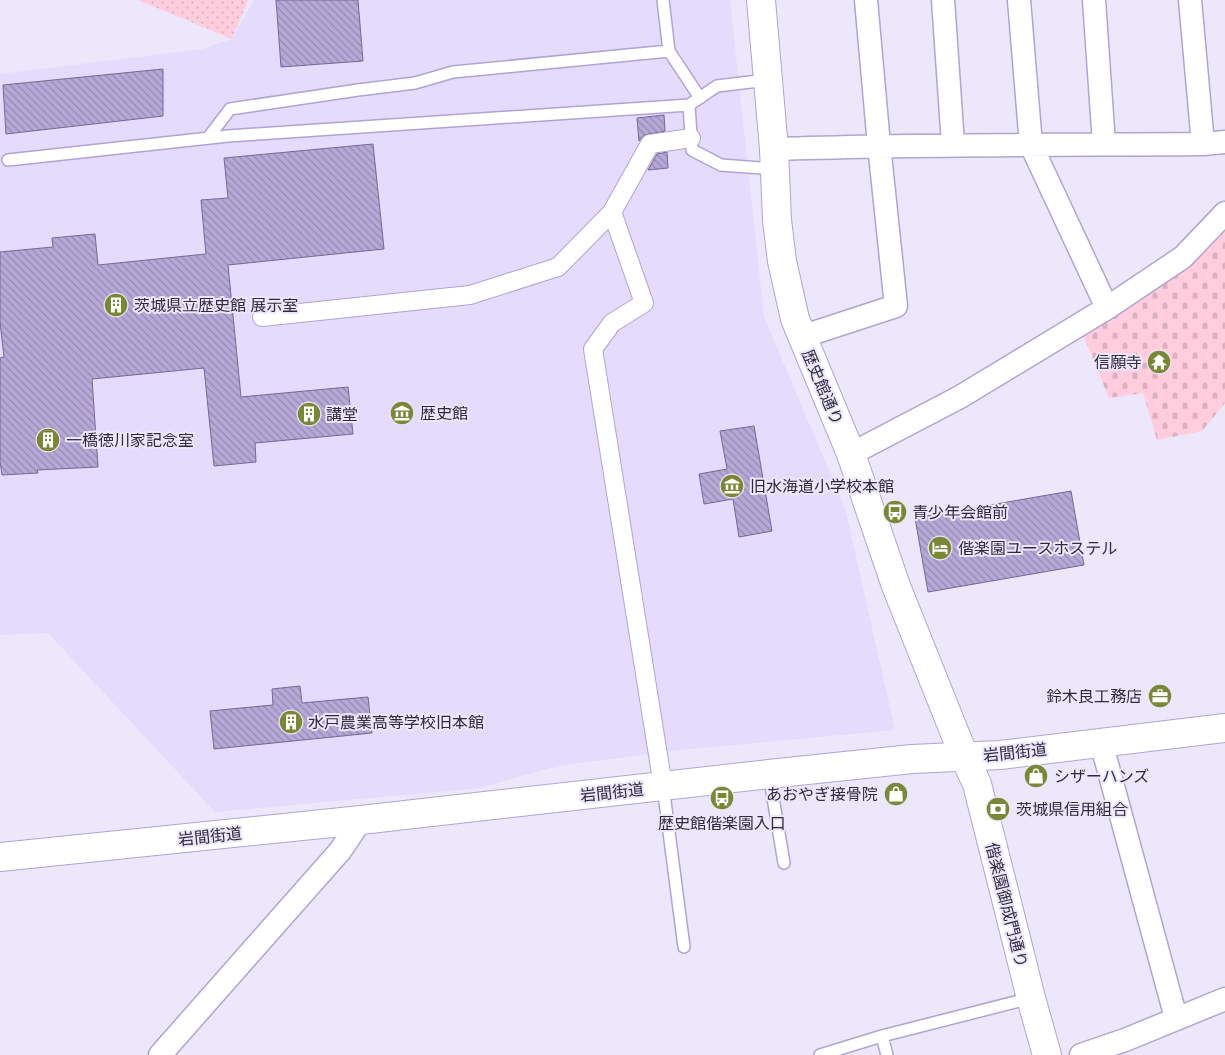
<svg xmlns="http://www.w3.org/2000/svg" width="1225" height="1055" font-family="'Open Sans','Noto Sans JP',sans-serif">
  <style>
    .built { fill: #e4dbfd }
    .green { fill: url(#green-dots) }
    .cemetery { fill: url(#cemetery-stones) }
    .building { fill: url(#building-back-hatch); stroke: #756994 }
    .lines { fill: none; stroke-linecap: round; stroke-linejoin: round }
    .service-casing { stroke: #b0a4d2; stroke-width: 14 }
    .pedestrian-casing { stroke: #b0a4d2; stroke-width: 20 }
    .minor-casing { stroke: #b0a4d2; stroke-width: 25 }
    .tertiary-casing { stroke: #b0a4d2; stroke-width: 30 }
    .secondary-casing { stroke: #b0a4d2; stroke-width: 30 }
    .primary-casing { stroke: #b0a4d2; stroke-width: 30 }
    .service { stroke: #fff; stroke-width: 11 }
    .pedestrian { stroke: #fff; stroke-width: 18 }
    .minor { stroke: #fff; stroke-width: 22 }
    .tertiary { stroke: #fff; stroke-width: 28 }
    .secondary { stroke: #fff; stroke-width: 28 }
    .primary { stroke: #fff; stroke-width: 28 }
    .labels { text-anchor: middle; stroke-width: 4; stroke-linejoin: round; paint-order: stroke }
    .poi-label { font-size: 16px; fill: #302a3d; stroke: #ece7fb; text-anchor: start }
    .street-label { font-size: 16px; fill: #302a3d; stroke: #ece7fb }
  </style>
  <defs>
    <pattern id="green-dots" width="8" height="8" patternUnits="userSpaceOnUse" patternTransform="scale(1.25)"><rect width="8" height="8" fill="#ffcddd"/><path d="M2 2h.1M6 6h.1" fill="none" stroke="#dbb0bf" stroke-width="1.8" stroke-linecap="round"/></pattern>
    <pattern id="cemetery-stones" width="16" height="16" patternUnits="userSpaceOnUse" patternTransform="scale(1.25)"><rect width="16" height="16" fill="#ffcddd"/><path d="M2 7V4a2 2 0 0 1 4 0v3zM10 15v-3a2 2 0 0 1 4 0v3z" fill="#dbb0bf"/></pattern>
    <pattern id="building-back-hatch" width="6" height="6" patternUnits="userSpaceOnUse" patternTransform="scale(1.25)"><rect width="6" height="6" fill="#b6a9d8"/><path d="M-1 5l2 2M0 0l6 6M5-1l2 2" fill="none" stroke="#948ab0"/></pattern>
  </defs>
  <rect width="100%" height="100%" fill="#ece7fb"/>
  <!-- built -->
  <path class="built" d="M254,0H730L764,317L845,508L895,730L679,750L557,766L479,788L215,812L48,633L0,635V74L202,49L232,39Z"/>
  <!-- green -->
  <path class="green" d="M138,0H248L232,39Z"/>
  <!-- cemetery -->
  <path class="cemetery" d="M1225,228V403L1202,431L1157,440L1143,393L1109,398L1081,330L1193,263Z"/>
  <!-- building -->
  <path class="building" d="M276,0H358L363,61L281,67Z
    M163,69V116L6,134L3,85Z
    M664,115L665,131L644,135L639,141L637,118Z
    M373,144L384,249L228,265L241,397L348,387L353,434L255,443L256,462L214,466L204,368L92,379L98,467L37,470L38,473L2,475L0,461V358L4,357L0,322V252L53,247L52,238L95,234L98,265L206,254L201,200L228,198L224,158Z
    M667,152L668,168L648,170L657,154Z
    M754,426L772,531L739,537L733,499L704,504L699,474L727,469L720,431Z
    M1071,491L1084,565L928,592L915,518Z
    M300,686L302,703L368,697L372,733L214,749L210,711L273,705L272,689Z"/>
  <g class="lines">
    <!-- service casing -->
    <g class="service-casing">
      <path id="service" d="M663,0L669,51L700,98
        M767,80L717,86L689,105L692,150L721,165L774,169
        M208,138L230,109L358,90L415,83L453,72L669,51
        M8,160L228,136L689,105
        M769,774L784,863
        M663,786L684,947
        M882,1036L887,1055
        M820,1055L882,1036L1031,998"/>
    </g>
    <!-- pedestrian casing -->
    <g class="pedestrian-casing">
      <path id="pedestrian" d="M612,212L650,144L691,138
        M262,317L470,295L558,267L612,212L644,303L612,323L593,349L663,786"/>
    </g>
    <!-- minor casing -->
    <g class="minor-casing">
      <path id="minor" d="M943,0L953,144
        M1019,0L1031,145L1107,308
        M1094,0L1104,144
        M1190,0L1203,144
        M774,149C917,144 1060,145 1203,144L1225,142
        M801,337L896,306L879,145L866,0
        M851,454L960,397L1107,308L1183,257L1225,213
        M1101,742L1176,1018
        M160,1055L340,851L361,820
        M1081,1055L1125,1040L1225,999"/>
    </g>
    <!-- tertiary casing -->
    <g class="tertiary-casing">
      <path id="tertiary" d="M761,0L774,149L777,220L782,261L795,319L851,454L896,586L964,756"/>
    </g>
    <!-- secondary casing -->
    <g class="secondary-casing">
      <path id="secondary" d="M964,756L977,784L1031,998L1047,1055"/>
    </g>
    <!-- primary casing -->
    <g class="primary-casing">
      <path id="primary" d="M0,857L361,820L769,774L912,759L1000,755L1225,728"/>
    </g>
    <!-- service -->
    <use href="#service" class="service"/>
    <!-- pedestrian -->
    <use href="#pedestrian" class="pedestrian"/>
    <!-- minor -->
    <use href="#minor" class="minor"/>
    <!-- tertiary -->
    <use href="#tertiary" class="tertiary"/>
    <!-- secondary -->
    <use href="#secondary" class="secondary"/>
    <!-- primary -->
    <use href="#primary" class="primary"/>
  </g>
  <!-- icons -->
  <defs>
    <g id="building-disc" transform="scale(1.25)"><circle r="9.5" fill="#7a8735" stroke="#ece7fb"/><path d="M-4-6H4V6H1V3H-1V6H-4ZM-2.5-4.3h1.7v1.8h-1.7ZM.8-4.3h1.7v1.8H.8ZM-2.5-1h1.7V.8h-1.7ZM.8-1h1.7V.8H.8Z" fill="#fff"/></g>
    <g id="temple-disc" transform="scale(1.25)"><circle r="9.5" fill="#7a8735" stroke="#ece7fb"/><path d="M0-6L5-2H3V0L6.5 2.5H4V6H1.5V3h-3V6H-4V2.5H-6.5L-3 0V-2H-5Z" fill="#fff"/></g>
    <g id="museum-disc" transform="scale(1.25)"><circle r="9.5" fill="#7a8735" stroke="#ece7fb"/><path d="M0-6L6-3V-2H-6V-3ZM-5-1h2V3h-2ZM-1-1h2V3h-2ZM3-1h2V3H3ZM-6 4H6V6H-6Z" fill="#fff"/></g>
    <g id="bus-disc" transform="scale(1.25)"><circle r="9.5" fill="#7a8735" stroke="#ece7fb"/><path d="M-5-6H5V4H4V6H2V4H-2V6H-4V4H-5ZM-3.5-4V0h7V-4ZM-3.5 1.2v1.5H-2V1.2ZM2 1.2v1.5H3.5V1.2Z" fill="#fff"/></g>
    <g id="hotel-disc" transform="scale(1.25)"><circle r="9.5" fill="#7a8735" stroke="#ece7fb"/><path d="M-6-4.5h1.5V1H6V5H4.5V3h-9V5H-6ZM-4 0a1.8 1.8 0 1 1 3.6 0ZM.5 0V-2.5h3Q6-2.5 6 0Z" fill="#fff"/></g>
    <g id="office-disc" transform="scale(1.25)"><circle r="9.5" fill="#7a8735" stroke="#ece7fb"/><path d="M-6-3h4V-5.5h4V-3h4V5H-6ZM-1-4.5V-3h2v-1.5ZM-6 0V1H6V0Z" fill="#fff"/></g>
    <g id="shop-disc" transform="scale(1.25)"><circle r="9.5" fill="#7a8735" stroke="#ece7fb"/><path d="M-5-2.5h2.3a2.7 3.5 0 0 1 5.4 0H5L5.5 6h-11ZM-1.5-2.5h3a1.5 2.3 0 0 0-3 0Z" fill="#fff"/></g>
    <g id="bank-disc" transform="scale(1.25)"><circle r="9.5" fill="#7a8735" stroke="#ece7fb"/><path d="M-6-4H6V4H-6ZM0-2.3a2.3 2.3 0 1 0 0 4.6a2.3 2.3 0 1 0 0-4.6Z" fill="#fff"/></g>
  </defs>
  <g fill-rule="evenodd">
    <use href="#building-disc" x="116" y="305"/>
    <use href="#temple-disc" x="1159" y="362"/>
    <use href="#museum-disc" x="402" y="413"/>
    <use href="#building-disc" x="309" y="414"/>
    <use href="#building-disc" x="48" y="440"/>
    <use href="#museum-disc" x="732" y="486"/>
    <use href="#bus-disc" x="895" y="512"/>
    <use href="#hotel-disc" x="940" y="548"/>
    <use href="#office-disc" x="1160" y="696"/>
    <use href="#building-disc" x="291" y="722"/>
    <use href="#shop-disc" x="1036" y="776"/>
    <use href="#shop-disc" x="896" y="794"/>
    <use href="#bus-disc" x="722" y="798"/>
    <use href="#bank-disc" x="998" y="809"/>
  </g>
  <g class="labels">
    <!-- poi labels -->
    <g class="poi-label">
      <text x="134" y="311">茨城県立歴史館 展示室</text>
      <text x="1142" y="368" text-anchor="end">信願寺</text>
      <text x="420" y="419">歴史館</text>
      <text x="326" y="420">講堂</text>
      <text x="66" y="446">一橋徳川家記念室</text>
      <text x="750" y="492">旧水海道小学校本館</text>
      <text x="912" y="518">青少年会館前</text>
      <text x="958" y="554">偕楽園ユースホステル</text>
      <text x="1142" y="702" text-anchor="end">鈴木良工務店</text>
      <text x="308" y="728">水戸農業高等学校旧本館</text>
      <text x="1054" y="782">シザーハンズ</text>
      <text x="878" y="800" text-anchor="end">あおやぎ接骨院</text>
      <text x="1016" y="815">茨城県信用組合</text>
      <text x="722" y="829" text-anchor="middle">歴史館偕楽園入口</text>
    </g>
    <!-- street labels -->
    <g class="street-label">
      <text transform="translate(823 387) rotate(67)" y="6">歴史館通り</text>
      <text transform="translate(1015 752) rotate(-6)" y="6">岩間街道</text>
      <text transform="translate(612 792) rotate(-6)" y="6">岩間街道</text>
      <text transform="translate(210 836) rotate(-6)" y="6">岩間街道</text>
      <text transform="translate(1007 905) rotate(76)" y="6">偕楽園御成門通り</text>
    </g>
  </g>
</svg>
